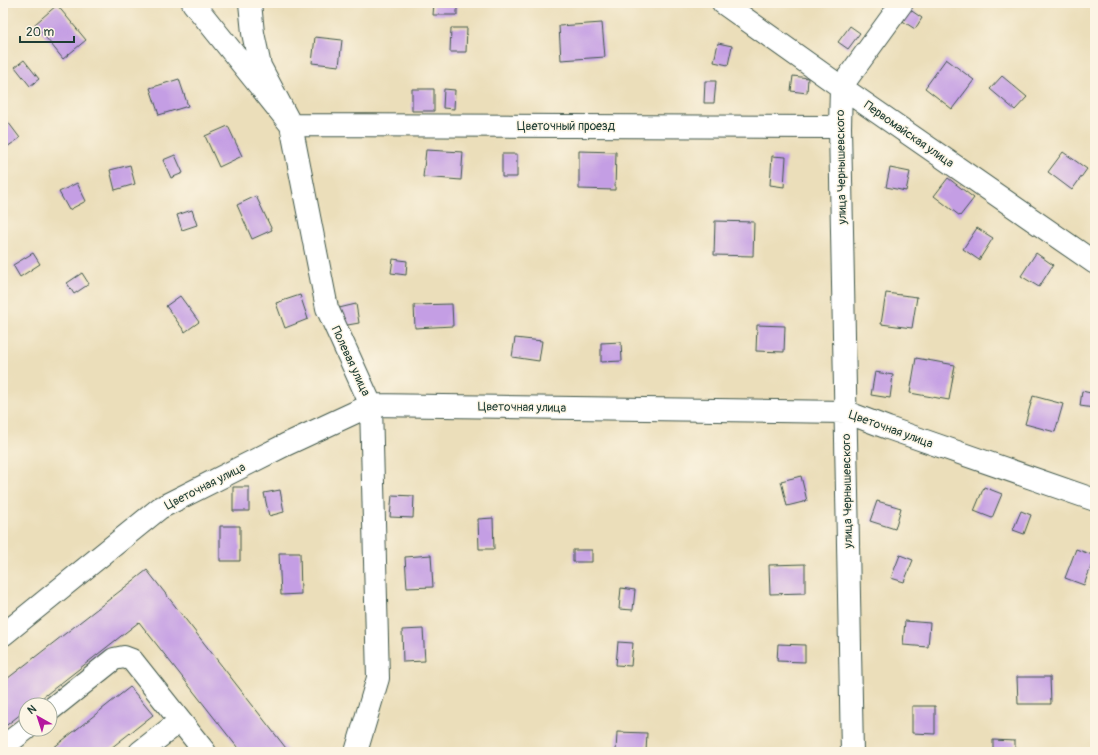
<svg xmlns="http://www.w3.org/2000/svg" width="1098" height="755" font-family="Pangolin,sans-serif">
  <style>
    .building { fill: #c49ee4 }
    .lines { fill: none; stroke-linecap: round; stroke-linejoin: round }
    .minor-casing { stroke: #3e5548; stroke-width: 24 }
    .minor { stroke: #fff; stroke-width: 22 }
    .labels { text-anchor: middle; stroke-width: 3; stroke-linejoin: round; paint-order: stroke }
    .street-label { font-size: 12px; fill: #1f3d34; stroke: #fcf5e5 }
  </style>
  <rect width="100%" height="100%" fill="#fcf5e5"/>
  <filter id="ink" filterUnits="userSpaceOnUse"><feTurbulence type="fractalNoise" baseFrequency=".025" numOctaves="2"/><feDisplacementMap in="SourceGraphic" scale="8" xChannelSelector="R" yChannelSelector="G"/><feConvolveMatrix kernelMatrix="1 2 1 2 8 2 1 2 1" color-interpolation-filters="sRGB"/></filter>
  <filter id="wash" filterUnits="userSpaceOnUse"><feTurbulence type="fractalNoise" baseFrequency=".012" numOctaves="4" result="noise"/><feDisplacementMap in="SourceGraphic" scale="16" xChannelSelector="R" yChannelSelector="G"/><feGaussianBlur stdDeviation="0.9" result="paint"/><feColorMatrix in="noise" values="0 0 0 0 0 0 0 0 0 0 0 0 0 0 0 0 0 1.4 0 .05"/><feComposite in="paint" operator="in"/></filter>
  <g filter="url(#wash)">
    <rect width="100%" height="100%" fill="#ebdeba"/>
    <g id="blocks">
      <!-- building -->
      <path class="building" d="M434,3H457V15H433Z
        M57,5L86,40L63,59L35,24Z
        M909,9L922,18L915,29L901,20Z
        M602,23L605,57L561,60L559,26Z
        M850,26L860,33L848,49L838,42Z
        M451,28H467L466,52H450Z
        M315,37L342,40L339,66L312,63Z
        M718,43L732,46L728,65L714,62Z
        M946,59L974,80L952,109L925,88Z
        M24,60L39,79L30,86L15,67Z
        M793,76L808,78L807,93L791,91Z
        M1002,76L1027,97L1015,110L990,89Z
        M179,79L188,106L159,115L150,88Z
        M705,81H716L714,103H704Z
        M412,89H434V111H412Z
        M444,89L455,90L454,109L443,108Z
        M8,122L20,138L4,149L3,147V126Z
        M228,126L242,156L219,167L205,136Z
        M426,150L463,152L461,180L423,177Z
        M579,151L616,152L615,190L579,189Z
        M1063,152L1087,169L1072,190L1048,172Z
        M502,154H517V177H502Z
        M175,155L183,173L171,178L163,160Z
        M772,156L786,157L784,187L770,185Z
        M130,165L135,184L115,190L110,170Z
        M890,168L910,172L906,191L886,187Z
        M948,178L974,198L960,216L934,196Z
        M77,183L86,201L69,210L59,192Z
        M256,196L272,230L252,239L237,205Z
        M192,210L197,225L182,230L177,215Z
        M715,221L754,222L753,256L714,255Z
        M977,228L993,238L979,260L963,249Z
        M33,253L40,264L20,277L13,265Z
        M1036,253L1053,265L1039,287L1021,276Z
        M393,259L407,261L406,275L391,273Z
        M82,273L89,284L74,294L67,283Z
        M886,293L917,297L912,328L881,324Z
        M300,295L308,319L285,328L276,303Z
        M180,296L199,322L185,332L166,306Z
        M356,304L359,323L342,326L339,308Z
        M452,304L453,326L415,328L414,305Z
        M757,325L785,326L784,352L756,351Z
        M515,338L542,341L539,361L512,357Z
        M621,342L622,361L601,362V343Z
        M916,358L955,365L949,400L910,393Z
        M875,372L893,375L890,398L871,395Z
        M1082,391L1095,394L1094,408L1080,406Z
        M1033,396L1063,404L1055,432L1025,424Z
        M801,476L807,501L787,506L781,481Z
        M233,487H249V511H233Z
        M984,487L1002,494L992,518L974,511Z
        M280,490L284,512L269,516L264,493Z
        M392,495L414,496L413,518L390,517Z
        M877,501L901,508L895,529L870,521Z
        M1021,511L1031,515L1024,534L1013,530Z
        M493,518L494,549H479L478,519Z
        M220,526H240V561H220Z
        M1076,549L1095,556L1084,585L1065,578Z
        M573,550H592V562H573Z
        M279,553H300L301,594L281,595Z
        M431,555L433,587L407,588L405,557Z
        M900,555L913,560L904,582L891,578Z
        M805,564V593L770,594L769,565Z
        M147,570L289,752H241L139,622L33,705H26V710L3,728V682Z
        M621,588L635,590L633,610L619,609Z
        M905,621L930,623L928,647L903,645Z
        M423,629L425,661L403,662L402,630Z
        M618,642L633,643L631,666L616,665Z
        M778,644L805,645V662L777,661Z
        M1017,677H1050L1051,704H1018Z
        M130,687L153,715L106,752H48Z
        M912,706H935V734L912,733Z
        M617,732L647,733L646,752H616Z
        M993,740L1015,741V752H993Z"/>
    </g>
  </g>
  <g filter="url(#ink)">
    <use href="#blocks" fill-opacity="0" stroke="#3e5548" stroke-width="1"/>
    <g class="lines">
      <!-- minor casing -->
      <g class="minor-casing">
        <path id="minor" d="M193,3L291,125L840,127
          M250,3L253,33L260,66L291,125L327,308L371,405L378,678L356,752
          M723,3L841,87L1095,263
          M841,87L840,127L852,752
          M841,87L902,3
          M3,635L160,508L285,445L371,405L846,412L888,428L1095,500
          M50,710L114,659L124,657L132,660L205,752
          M3,747L26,729
          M140,752L180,721"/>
      </g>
      <!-- minor -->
      <use href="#minor" class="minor"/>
    </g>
  </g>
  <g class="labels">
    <!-- street labels -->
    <g class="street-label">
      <text x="566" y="130">Цветочный проезд</text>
      <text transform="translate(909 134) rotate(35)" y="4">Первомайская улица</text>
      <text transform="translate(841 167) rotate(-91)" y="4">улица Чернышевского</text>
      <text transform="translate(351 361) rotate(65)" y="4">Полевая улица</text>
      <text transform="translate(522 407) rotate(1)" y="4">Цветочная улица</text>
      <text transform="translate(891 429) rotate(20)" y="4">Цветочная улица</text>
      <text transform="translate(205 486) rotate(-27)" y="4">Цветочная улица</text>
      <text transform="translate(847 491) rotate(-91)" y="4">улица Чернышевского</text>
    </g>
  </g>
  <!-- margin -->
  <rect width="1098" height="755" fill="none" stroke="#fcf5e5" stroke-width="16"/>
  <!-- north arrow -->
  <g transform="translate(38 717) rotate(321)"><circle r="19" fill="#fcf5e5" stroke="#a4ab9e"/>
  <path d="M0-3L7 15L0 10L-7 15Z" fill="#b5179e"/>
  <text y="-6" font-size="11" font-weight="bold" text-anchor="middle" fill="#1f3d34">N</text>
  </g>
  <!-- scale -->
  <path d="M20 36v6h54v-6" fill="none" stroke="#1f3d34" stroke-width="2"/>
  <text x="26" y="36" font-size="12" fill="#1f3d34" stroke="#fcf5e5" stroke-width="3" paint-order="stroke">20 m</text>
</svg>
